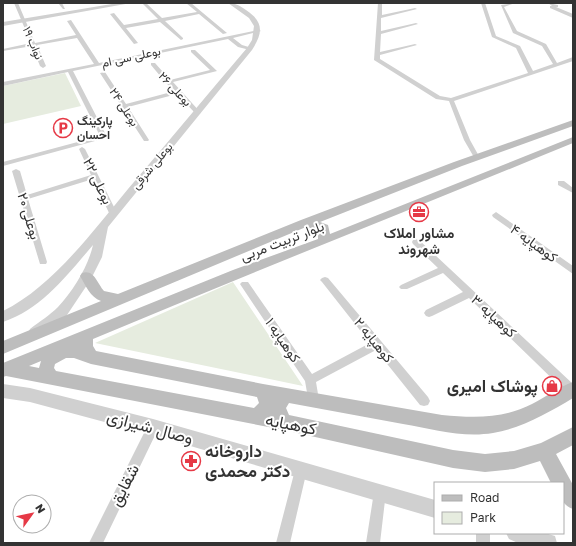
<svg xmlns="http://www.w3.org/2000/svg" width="576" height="546" font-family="'Golos Text',Vazirmatn,sans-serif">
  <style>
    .green { fill: #e6ecdf }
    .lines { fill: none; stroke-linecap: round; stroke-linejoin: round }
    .minor { fill: #d0d0d0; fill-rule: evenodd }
    .tertiary { fill: #d0d0d0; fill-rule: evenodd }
    .secondary { fill: #bdbdbd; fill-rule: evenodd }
    .labels { text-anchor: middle; stroke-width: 4; stroke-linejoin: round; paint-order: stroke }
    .far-street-label { font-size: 12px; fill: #333; stroke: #fff }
    .far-poi-label { font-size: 12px; font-weight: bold; fill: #333; stroke: #fff; text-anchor: start }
    .street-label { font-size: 14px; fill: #333; stroke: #fff }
    .poi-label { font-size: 14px; font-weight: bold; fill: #333; stroke: #fff }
    .near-poi-label { font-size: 17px; font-weight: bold; fill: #333; stroke: #fff; text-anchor: end }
    .near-street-label { font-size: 17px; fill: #333; stroke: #fff }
  </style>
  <rect width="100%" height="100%" fill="#fff"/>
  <!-- green -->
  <path class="green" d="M65,73L81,106L3,124V86Z
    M233,282L303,386L95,343Z"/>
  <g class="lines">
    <!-- minor -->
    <path class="minor" d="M14,3H18L35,43L76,35L67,21L71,20L99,63L259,30L261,31L233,38L242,45L252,48V50H250L238,47L228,39L73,71L107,137L106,138L3,166V162L100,136L68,72L3,86V82L94,64L77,38L37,45L46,66L43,68L40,66L32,46L3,51V49L31,43Z
      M58,3H62L65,9H63Z
      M142,3H146L162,18L197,12L186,3H191L227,33L223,34L199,14L165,21L183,38V39L181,40L160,22L126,28L138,43L134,44L110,14L114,13L124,25L158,19Z
      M378,3H382V15L415,8L417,9L381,18V31L416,23L418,24L381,34L380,52L415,44L417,45L380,55V59L440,96L451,98L528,73L516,48L492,37L481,3H485L496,36L520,46L533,71L553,64L542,46L513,33L501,5L515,3L504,7L517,31L546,44L557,63L573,57V61L454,101L470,140L480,158L479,159H475L464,140L449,101L436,99L374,60Z
      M548,3L558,5V7H556L573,14V18L550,8V6H552Z
      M191,50H195L217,71L173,82L201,113L196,114L177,94L128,107L149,140L148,141H144L100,73L105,72L126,104L175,91L166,83L151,65V63H155L170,80L210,70L191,52Z
      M82,147L85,149L117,213L116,215H110L93,179L28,199L47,262L46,264H40L12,171L16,169L20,171L27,195L91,175L79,149Z
      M558,181H564L573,188V193L558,185Z
      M496,212L573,266V274L493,217L492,215Z
      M416,239L419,240L573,384V395L568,394L469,298L432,316L429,317L426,316L424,313L426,310L463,292L443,273L407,289H401L399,287L401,285L438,268L413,244L412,242L413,240Z
      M325,277L328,278L428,397L430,401L428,405L424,406L420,405L376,350L316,382L319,400L317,404L313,405L309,404L305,381L240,284L242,282H248L312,374L370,343L322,282L320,280L322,278Z
      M153,421L157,423L159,427L103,543H89L149,423Z
      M301,464L305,466L307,470L290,543H276L295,470L297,466Z
      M380,486L385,487L386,492L380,543H366L374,492L375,487Z
      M476,533H490V543H476Z"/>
    <!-- tertiary -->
    <path class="tertiary" d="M118,3H131L3,26V22Z
      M228,3C236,3 240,6 246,10C264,22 263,33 252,50L108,227L102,257L91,279L67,315L40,337L35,339L30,337L28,333L30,329C39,322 50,315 58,307C73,291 88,267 93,245C68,274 42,309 3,322V311C52,287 93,231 128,189C168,142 207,95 247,48L252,40L254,26L249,18Z
      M3,384L30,388L153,419L435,500V518L153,435L30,402L3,398Z
      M506,533H545L555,536L557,543H518L509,539Z"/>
    <!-- secondary -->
    <path class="secondary" d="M573,120V126L462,166L320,222L328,225L330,234L573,137V143C413,209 252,272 93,339V346L96,351L263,384L442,415C474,418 503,419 532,404C546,397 559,387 573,382V398C548,413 522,428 493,433C463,438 432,429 403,424C365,417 327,410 289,403L286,408L289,415L453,450L485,454L514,451L541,443L573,427V445L556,454L573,485V509C559,504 563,496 563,483H551L540,461L514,469L485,472L453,468L284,430L6,376L3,377V363L233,270L318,239V230L306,227L3,354V341L101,301C90,297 86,286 80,276L82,273C94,269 97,283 104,291L118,294L301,220L454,162ZM66,358H74L91,364L257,397L259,403L254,408L56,371L54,368L55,364ZM41,361L39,368L29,366Z"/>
  </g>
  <!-- icons -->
  <defs>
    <g id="parking-ring" transform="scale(1)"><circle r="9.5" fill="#fff" stroke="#e63946" stroke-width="1.5"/><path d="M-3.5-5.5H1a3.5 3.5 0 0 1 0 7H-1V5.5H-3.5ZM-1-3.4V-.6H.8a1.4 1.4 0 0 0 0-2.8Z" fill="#e63946"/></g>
    <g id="office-ring" transform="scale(1)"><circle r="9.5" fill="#fff" stroke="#e63946" stroke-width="1.5"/><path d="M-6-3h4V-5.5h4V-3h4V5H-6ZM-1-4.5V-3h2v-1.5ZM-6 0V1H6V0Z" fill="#e63946"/></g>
    <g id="shop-ring" transform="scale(1)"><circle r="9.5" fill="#fff" stroke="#e63946" stroke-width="1.5"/><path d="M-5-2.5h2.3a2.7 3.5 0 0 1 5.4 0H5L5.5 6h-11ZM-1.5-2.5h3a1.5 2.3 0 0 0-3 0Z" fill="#e63946"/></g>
    <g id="pharmacy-ring" transform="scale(1)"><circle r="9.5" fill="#fff" stroke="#e63946" stroke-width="1.5"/><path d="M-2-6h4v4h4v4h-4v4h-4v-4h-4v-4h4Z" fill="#e63946"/></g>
  </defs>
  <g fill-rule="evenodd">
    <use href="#parking-ring" x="63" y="128"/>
    <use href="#office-ring" x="419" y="212"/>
    <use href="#shop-ring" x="552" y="386"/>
    <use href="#pharmacy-ring" x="191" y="461"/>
  </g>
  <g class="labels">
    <!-- far-street labels -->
    <g class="far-street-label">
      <text transform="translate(33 43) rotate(67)" y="4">نواب ۱۹</text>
      <text transform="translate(131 57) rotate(-12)" y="4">بوعلی سی ام</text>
      <text transform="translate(175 89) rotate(47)" y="4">بوعلی ۲۶</text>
      <text transform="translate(124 107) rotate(57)" y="4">بوعلی ۲۴</text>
      <text transform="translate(152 166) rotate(-50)" y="4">بوعلی شرقی</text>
    </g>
    <!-- far-poi labels -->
    <g class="far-poi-label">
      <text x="77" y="125">پارکینگ<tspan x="77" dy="14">احسان</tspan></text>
    </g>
    <!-- street labels -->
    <g class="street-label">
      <text transform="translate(98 181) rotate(64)" y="5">بوعلی ۲۲</text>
      <text transform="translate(29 216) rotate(73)" y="5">بوعلی ۲۰</text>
      <text transform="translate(282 241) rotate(-21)" y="5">بلوار تربیت مربی</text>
      <text transform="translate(534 243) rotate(36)" y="5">کوهپایه ۴</text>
      <text transform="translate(494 316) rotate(43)" y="5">کوهپایه ۳</text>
      <text transform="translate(283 340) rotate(56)" y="5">کوهپایه ۱</text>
      <text transform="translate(374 340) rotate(51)" y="5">کوهپایه ۲</text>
    </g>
    <!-- poi labels -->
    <g class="poi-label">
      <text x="419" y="238">مشاور املاک<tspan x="419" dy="16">شهروند</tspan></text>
    </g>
    <!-- near-poi labels -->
    <g class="near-poi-label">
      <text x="538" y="392">پوشاک امیری</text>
      <text x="205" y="457" text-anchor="start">داروخانه<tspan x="205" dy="20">دکتر محمدی</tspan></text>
    </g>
    <!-- near-street labels -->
    <g class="near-street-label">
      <text transform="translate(291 424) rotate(11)" y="6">کوهپایه</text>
      <text transform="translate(150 427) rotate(15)" y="6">وصال شیرازی</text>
      <text transform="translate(124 485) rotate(-63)" y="6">شقایق</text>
    </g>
  </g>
  <!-- border -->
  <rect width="576" height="546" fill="none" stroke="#333333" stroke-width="8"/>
  <!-- legend -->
  <rect x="434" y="482" width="130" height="52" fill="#ffffff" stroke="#adadad"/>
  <rect x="442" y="495" width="20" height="6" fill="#bdbdbd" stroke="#adadad"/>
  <text x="470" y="502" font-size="12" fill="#333333">Road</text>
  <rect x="442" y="512" width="20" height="12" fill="#e6ecdf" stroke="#adadad"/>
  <text x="470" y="522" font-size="12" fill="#333333">Park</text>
  <!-- north arrow -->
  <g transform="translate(32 514) rotate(57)"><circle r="19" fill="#ffffff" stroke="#adadad"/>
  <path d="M0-3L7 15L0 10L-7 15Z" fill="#e63946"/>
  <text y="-6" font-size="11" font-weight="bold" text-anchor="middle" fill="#333333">N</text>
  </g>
</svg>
